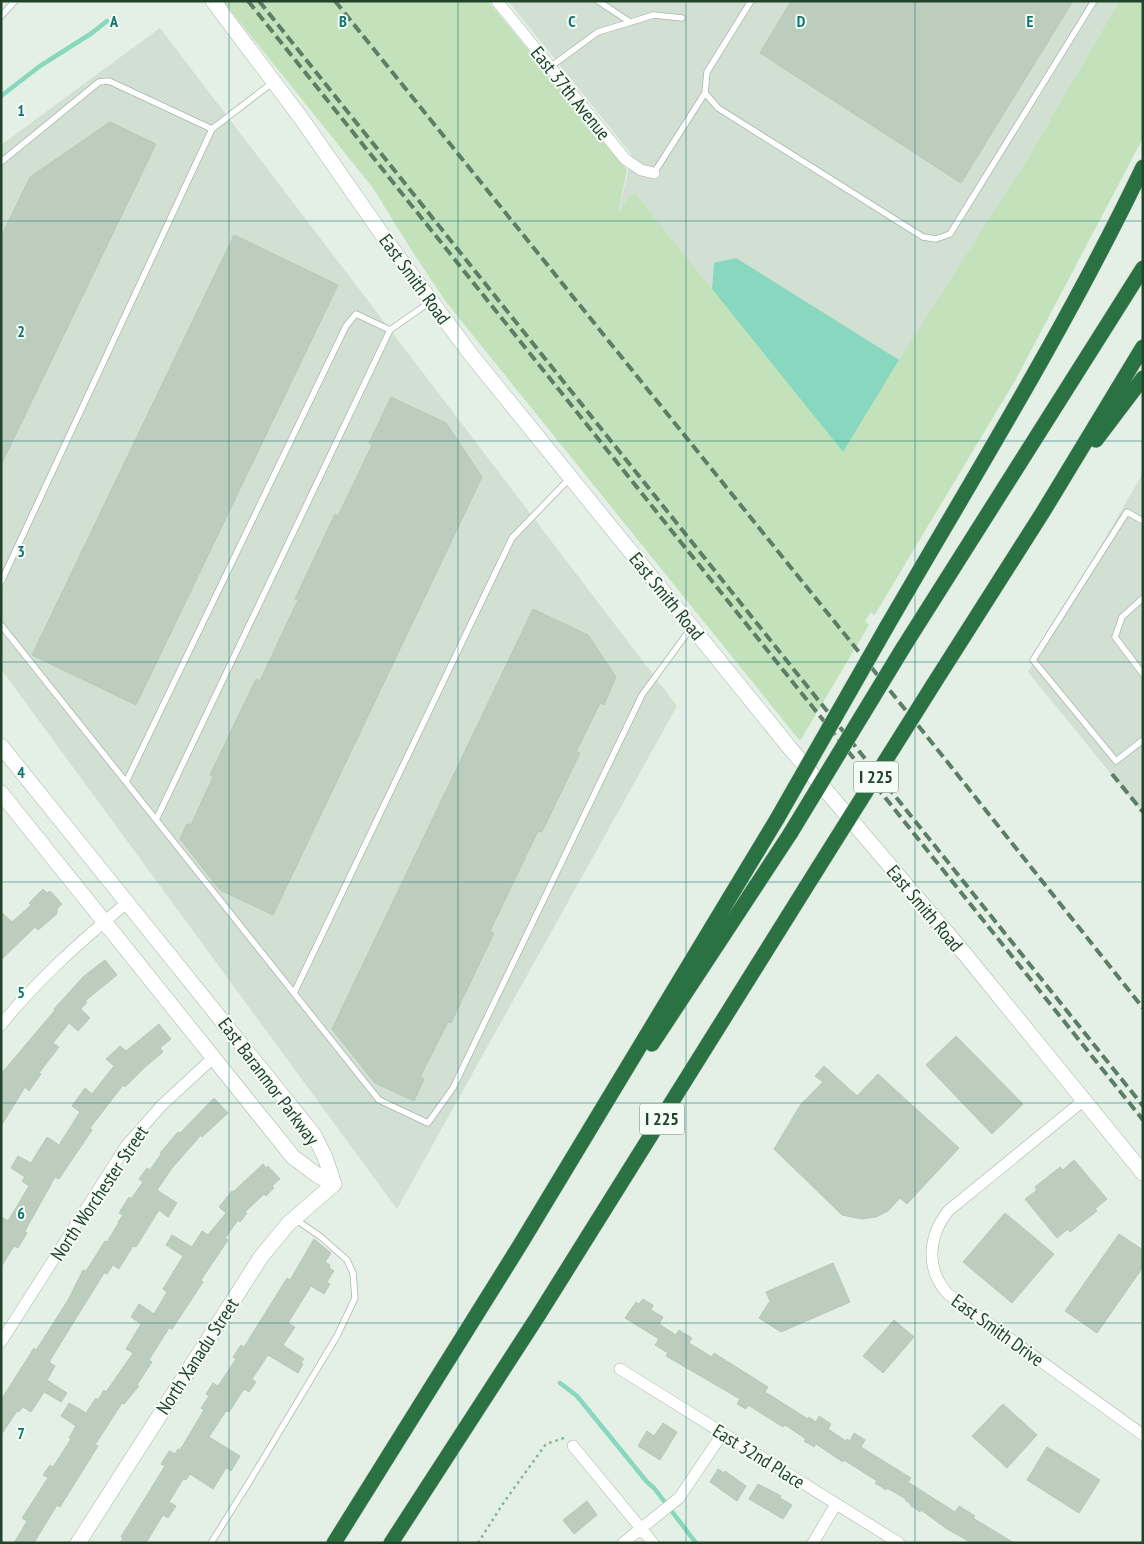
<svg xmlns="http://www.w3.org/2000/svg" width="1144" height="1544" font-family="'PT Sans Narrow',sans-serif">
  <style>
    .built { fill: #d2dfd3 }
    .green { fill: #c3e2bb }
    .water { fill: #88d8bf }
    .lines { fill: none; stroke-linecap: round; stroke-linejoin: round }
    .stream { stroke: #88d8bf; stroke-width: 4.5 }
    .building { fill: #bccdbe; stroke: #b6c9b8 }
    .service-casing { stroke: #a6b8a9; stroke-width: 7 }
    .minor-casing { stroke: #a6b8a9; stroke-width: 12 }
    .tertiary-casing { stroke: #a6b8a9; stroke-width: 16 }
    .motorway-casing { stroke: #c1cac3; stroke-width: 16 }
    .path { stroke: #82b58d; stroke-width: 2.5; stroke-dasharray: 2.5 4; stroke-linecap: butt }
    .service { stroke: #fff; stroke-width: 5.5 }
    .minor { stroke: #fff; stroke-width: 11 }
    .tertiary { stroke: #fff; stroke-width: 15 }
    .motorway { stroke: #2a7241; stroke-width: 15 }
    .rail { stroke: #5c7e65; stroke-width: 4; stroke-dasharray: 10 5; stroke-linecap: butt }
    .motorway-bridge-casing { stroke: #c1cac3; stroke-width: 16; stroke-linecap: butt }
    .motorway-bridge { stroke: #2a7241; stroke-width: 15 }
    .grid { fill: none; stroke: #0f766e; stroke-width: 1; stroke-opacity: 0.55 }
    .labels { text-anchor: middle; stroke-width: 4; stroke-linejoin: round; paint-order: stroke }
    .shield { fill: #f5fbf6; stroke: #617a67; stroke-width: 1 }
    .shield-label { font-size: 18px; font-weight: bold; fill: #21432a }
    .street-label { font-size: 19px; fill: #21432a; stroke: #f5fbf6 }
    .grid-label { font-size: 16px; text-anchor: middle; font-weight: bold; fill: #0f766e; stroke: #f5fbf6; stroke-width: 4; stroke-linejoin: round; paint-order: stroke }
  </style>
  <rect width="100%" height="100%" fill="#e4efe5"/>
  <!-- built -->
  <path class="built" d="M508,1H1119L1027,160L955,303L843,452L634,192L618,213L632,155Z
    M160,28L677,706L397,1209L1,669V145Z
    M1143,473V813L1028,672Z"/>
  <!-- green -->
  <path class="green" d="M223,1H488L627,170L618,212L634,192L843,452L899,360L1027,160L1119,1H1143V138L1016,379L874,616L871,612L865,621L869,625L800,741L446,302L412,251L373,188Z"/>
  <!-- water -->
  <path class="water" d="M736,258L899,360L843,452L712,289L714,263Z"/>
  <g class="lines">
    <!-- stream -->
    <path class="stream" d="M1,96L40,66L92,33L107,21
      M560,1383L577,1396L647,1482L654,1488L696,1543"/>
  </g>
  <!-- building -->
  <path class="building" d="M791,1H1073L961,183L760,53Z
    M110,122L156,144L1,465V237L30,177Z
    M234,235L338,285L136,705L32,655Z
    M391,397L446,423L482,477L273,915L220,890L180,839L187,824L191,825L213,777L210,775L256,679L260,681L298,600L295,599L335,514L338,516L372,445L369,443Z
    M533,609L588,635L616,677L604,705L600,703L576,752L580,753L542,832L538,831L490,931L494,933L451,1023L448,1022L420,1077L424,1079L414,1101L375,1083L332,1029Z
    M43,889L47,893L50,891L62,904L57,909L58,910L56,913L57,914L38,930L35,927L1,960V912L12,922L31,905L29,903Z
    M105,960L117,975L85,1001L87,1002L81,1009L90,1018L78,1031L69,1023L53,1043L59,1047L39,1073L41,1074L29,1091L25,1087L1,1126V1074L55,1010L54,1009L84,976Z
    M159,1024L171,1039L160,1048L163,1052L145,1067L125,1087L123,1085L90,1128L92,1130L59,1179L55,1177L25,1231L27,1233L18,1248L14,1246L1,1267V1217L8,1221L29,1186L22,1181L25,1177L11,1168L18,1156L31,1163L47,1137L59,1145L80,1112L72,1106L85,1088L92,1094L114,1066L106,1059L120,1046L126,1051Z
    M956,1036L1023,1104L992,1134L926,1065Z
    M824,1066L857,1096L878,1074L959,1148L907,1204L900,1198L888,1211L876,1217L862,1219L842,1215L774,1149L801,1104L823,1082L815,1076Z
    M214,1098L228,1113L202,1137L201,1135L172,1168L157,1190L177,1203L168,1217L159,1210L136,1247L133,1246L119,1269L113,1265L107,1274L104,1273L49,1362L55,1366L47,1380L67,1393L61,1402L44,1392L31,1412L23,1407L19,1412L17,1411L1,1435V1400L34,1348L36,1350L40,1344L68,1300L83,1270L86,1271L105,1241L107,1242L119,1222H118L123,1215L119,1213L129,1197L131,1199L143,1182L139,1179L147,1168L150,1170L161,1154L160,1153L178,1132L180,1133Z
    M1074,1160L1107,1199L1095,1209L1097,1211L1070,1232L1068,1229L1057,1238L1025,1199L1037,1190L1035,1187L1060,1167L1063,1170Z
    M263,1164L266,1168L268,1166L280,1179L272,1186L274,1188L266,1196L264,1194L245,1212L247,1213L240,1222L238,1220L225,1238L228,1240L201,1280L203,1282L172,1329L169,1328L149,1360L152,1362L137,1385L139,1386L124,1404L122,1403L95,1445L98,1446L60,1507L57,1505L34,1543H14L27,1521L22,1518L48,1478L43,1475L50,1465L53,1467L71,1439L69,1438L76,1426L61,1416L69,1403L86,1413L96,1398L98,1400L104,1390L106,1392L133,1353L126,1349L141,1324L131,1317L139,1304L154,1314L167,1292L163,1289L183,1256L166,1245L172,1235L192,1247L202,1231L208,1235L226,1213L219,1207L232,1191L233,1192Z
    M1005,1213L1054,1254L1012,1303L963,1262Z
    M1119,1234L1143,1250V1267L1097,1333L1065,1311Z
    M314,1239L331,1253L325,1262L330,1265L329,1268L334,1271L327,1282L330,1284L324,1294L311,1286L288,1323L295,1327L283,1345L304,1359L301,1363L303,1364L298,1373L268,1355L252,1379L256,1382L249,1392L244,1389L229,1412L226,1411L209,1437L240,1456L231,1471L226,1468L213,1489L190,1474L186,1480L183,1479L169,1502L176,1506L168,1518L163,1515L146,1543H120L123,1538L121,1537L165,1466L161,1464L169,1451L175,1454L178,1449L180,1450L204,1410L201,1408L209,1396L206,1394L213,1383L218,1386L236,1359L233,1357L241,1345L244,1347L287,1278L290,1280Z
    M833,1263L850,1302L781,1332L759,1318L770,1301L766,1292Z
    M643,1299L653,1305L651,1310L663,1317L659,1324L676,1335L679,1330L692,1338L689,1343L712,1357L714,1353L768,1387L765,1392L808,1419L809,1417L816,1422L819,1416L831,1424L828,1429L846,1441L847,1439L850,1441L854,1433L865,1440L861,1447L911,1478L908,1482L955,1512L959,1506L975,1516L973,1518L1014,1543H972L947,1529L921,1510L920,1512L910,1505L911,1504L905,1500L906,1499L887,1488L886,1490L875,1483L877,1481L844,1460L843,1462L816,1444L814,1447L804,1441L806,1439L785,1425L783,1427L748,1405L746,1409L737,1404L740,1399L666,1356L668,1353L655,1345L659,1339L625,1318L636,1302L639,1304Z
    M894,1320L914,1337L883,1373L863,1356Z
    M1003,1404L1037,1435L1007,1468L972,1436Z
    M663,1423L677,1432L660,1460L638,1446L647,1431L654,1436Z
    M1047,1447L1100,1480L1079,1513L1027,1480Z
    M718,1469L724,1473L725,1471L746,1486L737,1501L710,1482Z
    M758,1484L781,1496L780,1498L792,1505L783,1519L749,1499Z
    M587,1501L597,1515L574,1534L563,1520Z"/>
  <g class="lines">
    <!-- service casing -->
    <g class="service-casing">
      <path id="service" d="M598,1L630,22
        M751,1L707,72L705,93L718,108L923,237L936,239L950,234L1094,1
        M1,16L15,1
        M550,67L598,32L654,15L682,18
        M1,162L99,82L109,81L212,129L272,83
        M654,173L705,93
        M1143,521L1127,512L1033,660L1116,761L1143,740
        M1,582L212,129
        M1143,598L1122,617L1115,637L1143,674
        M1,625L379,1100L428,1123L453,1088L642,695L691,628
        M126,782L346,326L356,314L390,330
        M156,820L390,330L430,302
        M294,993L512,538L569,479
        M211,1543L248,1484L337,1336L355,1298L353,1273L347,1260L321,1237L295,1219"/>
    </g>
    <!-- minor casing -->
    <g class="minor-casing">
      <path id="minor" d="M497,1L625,159L641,170L654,173
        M1,1025C38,979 82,940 128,902
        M1084,1100L948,1211C928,1237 925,1269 948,1294L1143,1435
        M1,1342L126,1146L161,1106L214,1057
        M620,1369L899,1543
        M573,1446L653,1543
        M623,1543L679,1498L723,1433
        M813,1543L836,1504"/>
    </g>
    <!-- tertiary casing -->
    <g class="tertiary-casing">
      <path id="tertiary" d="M213,1L301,118L393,250L472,356L789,747L964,953L1143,1173
        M1,746L314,1135L325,1157L334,1184
        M1,793L293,1157L317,1175L334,1184
        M78,1543L261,1257L288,1224L334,1184"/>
    </g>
    <!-- motorway casing -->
    <g class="motorway-casing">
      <path id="motorway" d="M1096,440L1143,378
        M886,628C974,476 1067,326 1143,167
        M903,648L1143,268
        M933,685L1043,512L1143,347
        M652,1044L790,834
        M334,1543L520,1245L777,819
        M391,1543L538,1316L818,868"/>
    </g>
    <!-- path -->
    <path class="path" d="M478,1543L504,1502L546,1444L564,1438"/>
    <!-- service -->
    <use href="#service" class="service"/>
    <!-- minor -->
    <use href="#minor" class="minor"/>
    <!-- tertiary -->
    <use href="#tertiary" class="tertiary"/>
    <!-- motorway -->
    <use href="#motorway" class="motorway"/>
    <!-- rail -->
    <path class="rail" d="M248,1L1143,1120
      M259,1L1143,1106
      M335,1L941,754L1143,1008
      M1112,774L1143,812"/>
    <!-- motorway-bridge casing -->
    <g class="motorway-bridge-casing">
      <path id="motorway-bridge" d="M777,819L886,628
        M790,834L903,648
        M818,868L933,685"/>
    </g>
    <!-- motorway-bridge -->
    <use href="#motorway-bridge" class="motorway-bridge"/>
  </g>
  <!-- grid -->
  <path class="grid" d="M229,1V1543M458,1V1543M686,1V1543M915,1V1543M1,221H1143M1,441H1143M1,662H1143M1,882H1143M1,1103H1143M1,1323H1143"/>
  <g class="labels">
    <!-- shield labels -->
    <g class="shield">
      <rect x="853.5" y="761.5" width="45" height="31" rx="4"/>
      <rect x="639.5" y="1103.5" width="45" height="31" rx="4"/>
    </g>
    <g class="shield-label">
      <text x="876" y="783">I 225</text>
      <text x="662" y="1125">I 225</text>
    </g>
    <!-- street labels -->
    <g class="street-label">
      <text transform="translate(571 93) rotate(51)" y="7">East 37th Avenue</text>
      <text transform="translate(415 279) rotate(54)" y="7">East Smith Road</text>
      <text transform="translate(667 596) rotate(51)" y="7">East Smith Road</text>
      <text transform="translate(925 908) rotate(50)" y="7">East Smith Road</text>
      <text transform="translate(269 1081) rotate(53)" y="7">East Baranmor Parkway</text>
      <text transform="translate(99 1193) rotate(-56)" y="7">North Worchester Street</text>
      <text transform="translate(998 1330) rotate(36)" y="7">East Smith Drive</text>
      <text transform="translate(197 1356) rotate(-57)" y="7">North Xanadu Street</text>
      <text transform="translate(759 1456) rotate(32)" y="7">East 32nd Place</text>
    </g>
  </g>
  <g class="grid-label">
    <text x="114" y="27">A</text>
    <text x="343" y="27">B</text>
    <text x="572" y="27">C</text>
    <text x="801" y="27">D</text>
    <text x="1030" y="27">E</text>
    <text x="21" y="116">1</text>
    <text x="21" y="337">2</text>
    <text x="21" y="557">3</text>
    <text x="21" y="778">4</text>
    <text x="21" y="998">5</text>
    <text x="21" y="1219">6</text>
    <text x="21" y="1439">7</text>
  </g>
  <!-- border -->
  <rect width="1144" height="1544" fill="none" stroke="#21432a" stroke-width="5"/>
</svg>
